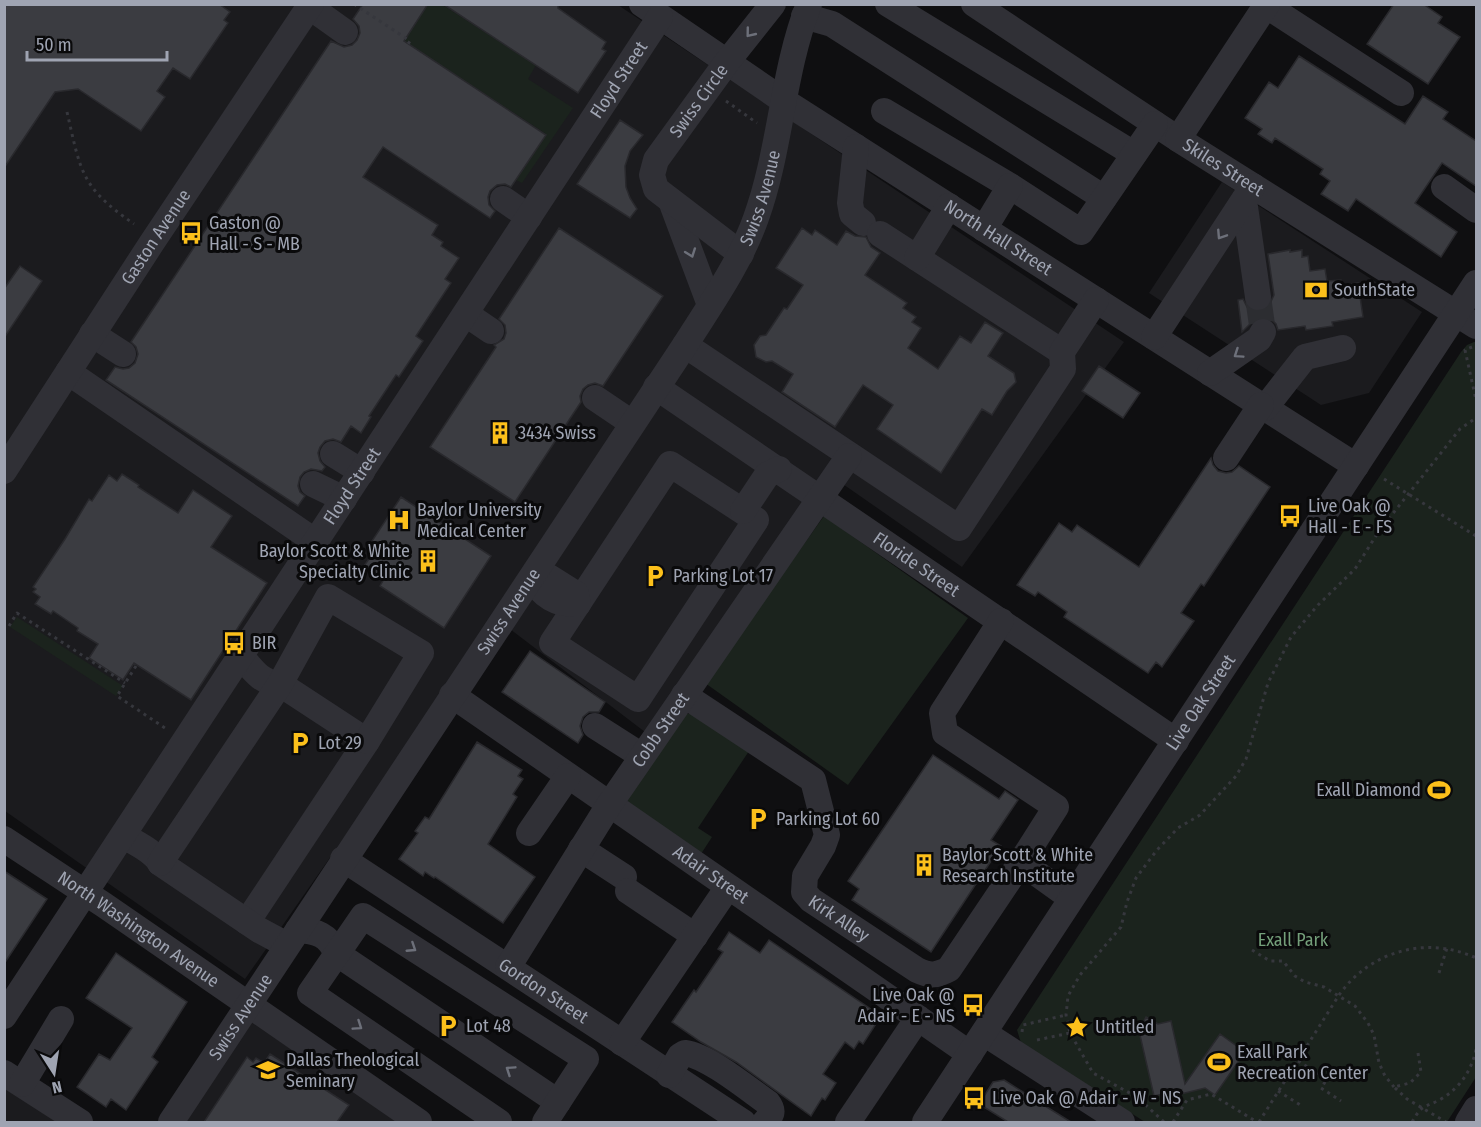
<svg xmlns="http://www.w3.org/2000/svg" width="1481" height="1127" font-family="'Fira Sans Condensed',sans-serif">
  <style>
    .built { fill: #1b1b1e }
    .green { fill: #1b231d }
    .building { fill: #3b3c41; stroke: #29292d; stroke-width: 1.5 }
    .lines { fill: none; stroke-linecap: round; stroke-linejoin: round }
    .minor-tunnel { stroke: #2c2d31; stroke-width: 26; stroke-dasharray: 26 13; stroke-linecap: butt }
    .path { stroke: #36373d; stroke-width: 3; stroke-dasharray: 3 4.5; stroke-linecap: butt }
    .minor { stroke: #303036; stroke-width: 26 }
    .oneway { stroke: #6d707a }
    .labels { text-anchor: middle; stroke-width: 6; stroke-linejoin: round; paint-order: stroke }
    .street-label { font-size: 18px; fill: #9fa4b2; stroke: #0a0a0b }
    .poi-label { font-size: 18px; fill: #9fa4b2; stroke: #0a0a0b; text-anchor: start }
    .park-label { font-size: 18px; fill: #749f7a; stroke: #0a0a0b }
  </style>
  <rect width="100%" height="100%" fill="#0f0f11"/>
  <!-- built -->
  <path class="built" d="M5,5H618L1124,342L962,567L827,473L645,732L497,619L245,979L5,811Z
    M1222,182L1422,312L1369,393L1321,405L1149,293Z
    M245,1018L400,1122H180Z
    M5,1088L58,1122H5Z"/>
  <!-- green -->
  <path class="green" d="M359,5H370L410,31L428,5H443L536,65L528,79L573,108L522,183L516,180L546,134L404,41L407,36Z
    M1474,342H1476V1077L1447,1122H1145L1021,1043L1017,1030L1461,352L1467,345Z
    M824,516L968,618L848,785L705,683Z
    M17,617L123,686L116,696L10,627Z
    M686,714H691L749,751L698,828L712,837L699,857L620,804Z"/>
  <!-- building -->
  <path class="building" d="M4,4H219L230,12L224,20L228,23L190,79L173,68L157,91L165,97L141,131L78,89L55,92L4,168Z
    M363,4H428L404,41L546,135L511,187L505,184L497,185L490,191L488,197L489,205L495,211L490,218L383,147L363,177L438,225L432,235L443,242L441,246L459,258L445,279L451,283L416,336L423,341L399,377L396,375L369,416L371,417L361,433L351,426L341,442L333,439L325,441L320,447L318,453L320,461L325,467L322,471L311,469L304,472L300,477L298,486L300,492L305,496L298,506L106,380L115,367L123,369L129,368L135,363L138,354L136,347L131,342L331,41L344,47L352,45L357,40L360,33L359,26L353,19Z
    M443,4H558V8L606,42L602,49L606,51L578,93Z
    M1394,4H1423L1442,17L1438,23L1460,37L1428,84L1367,44Z
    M1299,56L1405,124L1423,96L1448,112L1443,119L1476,141V186L1442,163L1415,203L1457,232L1441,257L1356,199L1348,211L1321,194L1330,181L1320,174L1323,169L1275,138L1272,143L1258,134L1262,129L1245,118L1269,82L1278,88Z
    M620,120L643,135L630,151L625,166L626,187L630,198L637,209L630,218L577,184Z
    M559,228L663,296L603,386L595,383L588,385L583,389L580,396L581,402L515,502L430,447L496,347L494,345L504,339L506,333L505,325L499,319Z
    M802,228L812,235L815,230L837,245L846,231L855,236L866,237L871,247L880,253L865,275L907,303L903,308L916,317L912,322L921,328L908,348L938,369L960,336L971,343L985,322L1003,333L988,356L1014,373L1016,382L1007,391L992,415L982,409L941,473L877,429L893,405L863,385L835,427L782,392L793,374L772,361L766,362L756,357L754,345L760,336L766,335L784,308L787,309L803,285L776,268Z
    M1290,250V252L1302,250V257L1308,256L1310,271L1325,269L1327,281L1341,280L1342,286L1358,283L1363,317L1332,322L1333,326L1306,330L1305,326L1278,330L1276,324L1271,319L1262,317L1255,319L1242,332L1238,300L1243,299L1247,307L1253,311L1261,312L1268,308L1274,295L1268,254Z
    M20,266L42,281L4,338V289Z
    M1099,366L1140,393L1123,418L1082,391Z
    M1211,458L1213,465L1218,471L1226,473L1232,472L1239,466L1270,487L1204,586L1201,584L1181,613L1194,621L1162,667L1156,662L1148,673L1064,617L1067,612L1038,592L1035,596L1017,585L1059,523L1072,532L1077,525L1139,567Z
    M122,474L139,485L138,487L178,513L193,490L232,516L211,547L267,583L191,700L134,663L123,680L89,658L98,644L77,631L78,628L53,611L51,614L35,604L40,597L33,592L36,589L33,587L65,539L89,499L92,501L109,475L117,481Z
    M401,497L491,556L444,628L380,586L384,579L364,566L378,546L372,541Z
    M530,651L605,702L599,712H589L583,717L580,726L583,735L578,743L502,692Z
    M477,742L522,770L518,776L523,779L513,794L517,797L488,844L535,877L503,923L435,877L434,878L425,872L423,876L399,859L418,833L415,831L425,817L429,819Z
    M933,755L999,799L1005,791L1018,800L991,840L1001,846L931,952L852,900L859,889L848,881Z
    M4,871L47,899L4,964Z
    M729,932L760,953L769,940L881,1016L863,1044L859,1041L854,1049L845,1042L823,1074L836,1083L825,1100L822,1098L811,1116L736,1062L701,1042L672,1022L694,990L696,992L723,952L718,949Z
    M116,953L187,1002L152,1057L158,1062L126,1110L111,1099L106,1107L77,1087L99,1054L110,1060L132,1028L86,998Z
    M1146,1017L1158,1024L1171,1021L1185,1084L1220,1034L1245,1052L1215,1095L1205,1088L1177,1095L1181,1090L1154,1096L1139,1031Z
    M270,1054L349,1105L337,1122H204L247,1057L253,1062L256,1058L264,1063Z
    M1004,1080L1042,1104L1071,1122H1008L979,1104L993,1082Z"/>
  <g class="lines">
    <!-- minor-tunnel -->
    <path class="minor-tunnel" d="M1258,297L1263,332"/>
    <!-- path -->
    <path class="path" d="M354,4L410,41L408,44
      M726,101L757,123
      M67,112C81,173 81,187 134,224
      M1472,347L1465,350L1476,400
      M1384,479L1476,536
      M9,626L17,613L125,683
      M136,666L117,696L168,730
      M1252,950L1270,961H1283L1295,976L1305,982L1324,987L1355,1006L1368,1023L1374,1035L1379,1063L1385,1076L1394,1087
      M1439,973L1447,948
      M1022,1032L1023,1025L1066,1015
      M1037,1040L1070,1033
      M1418,1053L1421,1072L1410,1083L1394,1087L1407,1099L1446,1122
      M1298,1061L1327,1079L1321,1088L1341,1101
      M1278,1091L1302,1106
      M1164,1122L1137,1097L1093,1073L1070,1033L1066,1015L1068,996L1080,975L1121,927L1127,902L1136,878L1157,850L1178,828L1200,815L1236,776L1246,759L1268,683L1291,637L1318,605L1355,569L1379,531L1460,429L1476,418
      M1173,1122L1187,1100L1211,1094L1257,1122
      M1259,1122L1339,995C1370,951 1427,935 1476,958
      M1412,1122C1423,1103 1423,1109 1441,1099C1460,1088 1472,1070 1476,1049"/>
    <!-- minor -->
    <g class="minor">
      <path id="s1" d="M642,4L784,101L1356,466"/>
      <path d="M888,4L1134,154"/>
      <path id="s2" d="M974,4L1178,139L1476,326"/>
      <path d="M1267,6L1401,93"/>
      <path d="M310,7L345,32"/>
      <path d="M804,16L832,24L1104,198"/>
      <path d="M884,111L1010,186L1081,232L1155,124"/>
      <path d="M1178,139L1267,4"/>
      <path d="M856,147L850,203L852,214L863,223"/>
      <path d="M1444,187L1476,210"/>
      <path d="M503,199L529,217"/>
      <path d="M1244,200L1258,297"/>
      <path d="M671,201L710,305"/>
      <path d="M984,229L1010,186"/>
      <path d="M880,234L1062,352"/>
      <path id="s3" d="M741,254L656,189L652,175L656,160L727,62L773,4"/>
      <path d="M917,258L949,206"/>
      <path d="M466,314L491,331"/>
      <path d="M92,334L123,354"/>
      <path d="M1154,337L1253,186"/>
      <path d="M685,345L959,528L1063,369L1062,352L1096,300"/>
      <path d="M68,372L316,542"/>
      <path d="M1210,373L1259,339L1263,332"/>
      <path id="s4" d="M656,387L1176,741"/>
      <path d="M595,398L632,423"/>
      <path d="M1265,408L1305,357L1343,348"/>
      <path d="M333,454L362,472"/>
      <path d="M1226,458L1261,405"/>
      <path d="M670,464L756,520L638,699L552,643Z"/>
      <path id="s5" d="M4,471L151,244L311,4"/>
      <path d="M313,484L344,499"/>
      <path d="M743,511L767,475L779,469"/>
      <path d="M532,577H549L576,594L578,604C557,605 541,596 532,577Z"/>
      <path d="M1001,621L942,713L945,733L1056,807L1021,862"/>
      <path d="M241,656C253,670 261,683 280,684L367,741L247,922"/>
      <path id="s6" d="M452,695L970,1054"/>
      <path id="s7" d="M684,695L813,780L827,835L823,846L805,876L804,892L811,900L917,970C930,976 936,976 949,969L1021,862L1071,898"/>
      <path d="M595,726L642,756"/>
      <path d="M529,833L568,776"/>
      <path d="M124,836C135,843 154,851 160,863L259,930L287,945"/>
      <path id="s8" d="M4,839L104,905L419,1122"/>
      <path d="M581,849L624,877"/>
      <path id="s9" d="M343,859L743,1122"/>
      <path d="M160,863L280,684L328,597L421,653L367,741"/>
      <path d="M628,891L695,936"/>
      <path d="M298,930C316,931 329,935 336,953L558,1102"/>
      <path id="s10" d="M508,967L609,805L849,456"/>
      <path id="s11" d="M4,1016L660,17"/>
      <path d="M984,1033L1122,1122"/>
      <path d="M622,1043L728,887"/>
      <path d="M4,1073L80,1122"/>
      <path d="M669,1075L680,1056L685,1053C708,1056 748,1089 768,1103C774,1111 772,1115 765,1122"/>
      <path d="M22,1084L61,1019"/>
      <path id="s12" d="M171,1122L685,345C711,304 740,263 756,218C781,149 782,73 809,4"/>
      <path d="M499,1122L310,993L363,916L586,1059L545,1122"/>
      <path d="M848,1122L918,1018"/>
      <path id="s13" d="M925,1122L1476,283"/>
      <path d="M1468,1122L1476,1109"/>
    </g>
  </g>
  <!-- one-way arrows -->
  <defs><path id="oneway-chevron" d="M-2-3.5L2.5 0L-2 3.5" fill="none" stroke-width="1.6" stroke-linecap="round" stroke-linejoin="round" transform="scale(1.5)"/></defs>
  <g class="oneway">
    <use href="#oneway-chevron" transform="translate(750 33) rotate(129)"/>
    <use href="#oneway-chevron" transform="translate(1221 235) rotate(123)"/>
    <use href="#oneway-chevron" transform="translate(691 253) rotate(70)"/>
    <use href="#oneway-chevron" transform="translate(1238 354) rotate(146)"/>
    <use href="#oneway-chevron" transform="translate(412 948) rotate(33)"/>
    <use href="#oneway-chevron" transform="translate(358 1026) rotate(34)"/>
    <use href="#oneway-chevron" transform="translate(510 1070) rotate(-146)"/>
  </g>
  <!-- icons -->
  <defs>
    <g id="bus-bare" transform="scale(1.8)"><path d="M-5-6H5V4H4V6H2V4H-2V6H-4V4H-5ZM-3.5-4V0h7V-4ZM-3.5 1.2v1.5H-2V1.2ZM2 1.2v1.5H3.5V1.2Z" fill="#fcc01b" stroke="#0a0a0b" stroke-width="2.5" paint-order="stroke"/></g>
    <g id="bank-bare" transform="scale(1.8)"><path d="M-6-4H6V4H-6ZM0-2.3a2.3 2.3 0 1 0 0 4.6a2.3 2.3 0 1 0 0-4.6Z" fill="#fcc01b" stroke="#0a0a0b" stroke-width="2.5" paint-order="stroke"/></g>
    <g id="building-bare" transform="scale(1.8)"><path d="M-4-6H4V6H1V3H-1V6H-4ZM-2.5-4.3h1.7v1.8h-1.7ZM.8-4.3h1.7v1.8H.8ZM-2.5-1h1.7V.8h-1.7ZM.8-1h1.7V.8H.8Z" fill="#fcc01b" stroke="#0a0a0b" stroke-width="2.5" paint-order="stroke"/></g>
    <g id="hospital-bare" transform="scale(1.8)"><path d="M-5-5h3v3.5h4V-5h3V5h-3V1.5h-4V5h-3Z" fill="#fcc01b" stroke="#0a0a0b" stroke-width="2.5" paint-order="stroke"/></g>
    <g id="parking-bare" transform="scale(1.8)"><path d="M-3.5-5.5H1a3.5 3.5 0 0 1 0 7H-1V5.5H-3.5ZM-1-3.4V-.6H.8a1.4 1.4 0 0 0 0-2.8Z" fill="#fcc01b" stroke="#0a0a0b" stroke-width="2.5" paint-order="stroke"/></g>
    <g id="stadium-bare" transform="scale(1.8)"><path d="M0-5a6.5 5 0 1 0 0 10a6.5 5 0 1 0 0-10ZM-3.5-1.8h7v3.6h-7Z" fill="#fcc01b" stroke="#0a0a0b" stroke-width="2.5" paint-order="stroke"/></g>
    <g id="sight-bare" transform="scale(1.8)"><path d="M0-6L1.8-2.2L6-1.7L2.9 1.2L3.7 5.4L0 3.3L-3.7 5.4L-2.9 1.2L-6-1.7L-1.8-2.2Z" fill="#fcc01b" stroke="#0a0a0b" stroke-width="2.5" paint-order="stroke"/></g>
    <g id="university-bare" transform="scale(1.8)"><path d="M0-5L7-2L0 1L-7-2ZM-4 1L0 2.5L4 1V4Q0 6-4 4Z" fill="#fcc01b" stroke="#0a0a0b" stroke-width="2.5" paint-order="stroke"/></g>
  </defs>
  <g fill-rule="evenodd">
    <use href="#bus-bare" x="191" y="233"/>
    <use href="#bank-bare" x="1316" y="290"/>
    <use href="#building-bare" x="500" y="433"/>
    <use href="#bus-bare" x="1290" y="516"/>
    <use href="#hospital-bare" x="399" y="520"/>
    <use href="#building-bare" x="428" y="561"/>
    <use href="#parking-bare" x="655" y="576"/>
    <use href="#bus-bare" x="234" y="643"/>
    <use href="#parking-bare" x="300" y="743"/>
    <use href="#stadium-bare" x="1439" y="790"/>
    <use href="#parking-bare" x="758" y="819"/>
    <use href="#building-bare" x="924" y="865"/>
    <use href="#bus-bare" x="973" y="1005"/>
    <use href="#parking-bare" x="448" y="1026"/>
    <use href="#sight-bare" x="1077" y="1027"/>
    <use href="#stadium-bare" x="1219" y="1062"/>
    <use href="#university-bare" x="268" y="1070"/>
    <use href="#bus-bare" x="974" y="1098"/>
  </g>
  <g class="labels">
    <!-- street labels -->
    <g class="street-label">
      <text dy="6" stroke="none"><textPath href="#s11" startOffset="1120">Floyd Street</textPath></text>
      <text dy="6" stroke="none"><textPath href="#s3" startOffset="210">Swiss Circle</textPath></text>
      <text dy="6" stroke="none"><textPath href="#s2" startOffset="298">Skiles Street</textPath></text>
      <text dy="6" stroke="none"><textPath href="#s12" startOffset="1098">Swiss Avenue</textPath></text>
      <text dy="6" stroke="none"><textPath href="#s5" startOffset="279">Gaston Avenue</textPath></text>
      <text dy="6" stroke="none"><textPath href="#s1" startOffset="426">North Hall Street</textPath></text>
      <text dy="6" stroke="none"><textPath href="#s11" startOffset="634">Floyd Street</textPath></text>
      <text dy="6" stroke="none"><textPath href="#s4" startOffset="315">Floride Street</textPath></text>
      <text dy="6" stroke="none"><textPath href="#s12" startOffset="612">Swiss Avenue</textPath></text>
      <text dy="6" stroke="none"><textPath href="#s13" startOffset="502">Live Oak Street</textPath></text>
      <text dy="6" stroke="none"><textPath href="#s10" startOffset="282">Cobb Street</textPath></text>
      <text dy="6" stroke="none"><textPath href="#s6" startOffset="315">Adair Street</textPath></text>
      <text dy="6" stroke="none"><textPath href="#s7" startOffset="318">Kirk Alley</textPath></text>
      <text dy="6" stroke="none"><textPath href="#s8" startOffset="162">North Washington Avenue</textPath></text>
      <text dy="6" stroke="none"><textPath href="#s9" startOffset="240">Gordon Street</textPath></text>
      <text dy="6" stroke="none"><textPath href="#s12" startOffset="126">Swiss Avenue</textPath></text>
    </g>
    <!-- poi labels -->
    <g class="poi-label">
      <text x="209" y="229">Gaston @<tspan x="209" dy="21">Hall - S - MB</tspan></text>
      <text x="1334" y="296">SouthState</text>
      <text x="518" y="439">3434 Swiss</text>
      <text x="1308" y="512">Live Oak @<tspan x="1308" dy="21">Hall - E - FS</tspan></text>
      <text x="417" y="516">Baylor University<tspan x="417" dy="21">Medical Center</tspan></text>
      <text x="410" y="557" text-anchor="end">Baylor Scott &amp; White<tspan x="410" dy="21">Specialty Clinic</tspan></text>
      <text x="673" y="582">Parking Lot 17</text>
      <text x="252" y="649">BIR</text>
      <text x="318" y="749">Lot 29</text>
      <text x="1421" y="796" text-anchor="end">Exall Diamond</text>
      <text x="776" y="825">Parking Lot 60</text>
      <text x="942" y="861">Baylor Scott &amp; White<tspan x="942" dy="21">Research Institute</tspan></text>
      <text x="955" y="1001" text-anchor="end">Live Oak @<tspan x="955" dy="21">Adair - E - NS</tspan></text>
      <text x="466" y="1032">Lot 48</text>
      <text x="1095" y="1033">Untitled</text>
      <text x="1237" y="1058">Exall Park<tspan x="1237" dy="21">Recreation Center</tspan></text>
      <text x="286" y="1066">Dallas Theological<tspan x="286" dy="21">Seminary</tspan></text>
      <text x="992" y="1104">Live Oak @ Adair - W - NS</text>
    </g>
    <!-- park labels -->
    <g class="park-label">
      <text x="1293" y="946">Exall Park</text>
    </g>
  </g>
  <!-- border -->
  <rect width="1481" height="1127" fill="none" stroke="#9fa4b2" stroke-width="12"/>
  <!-- north arrow -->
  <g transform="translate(54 1073) rotate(168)" stroke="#0a0a0b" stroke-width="4.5" paint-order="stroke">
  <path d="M0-4.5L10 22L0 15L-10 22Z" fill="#9fa4b2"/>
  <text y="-9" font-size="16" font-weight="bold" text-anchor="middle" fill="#9fa4b2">N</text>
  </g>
  <!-- scale -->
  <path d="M27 51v9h140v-9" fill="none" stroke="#9fa4b2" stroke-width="3"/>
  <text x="36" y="51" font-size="18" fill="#9fa4b2" stroke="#0a0a0b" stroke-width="4.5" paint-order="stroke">50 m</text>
</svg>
